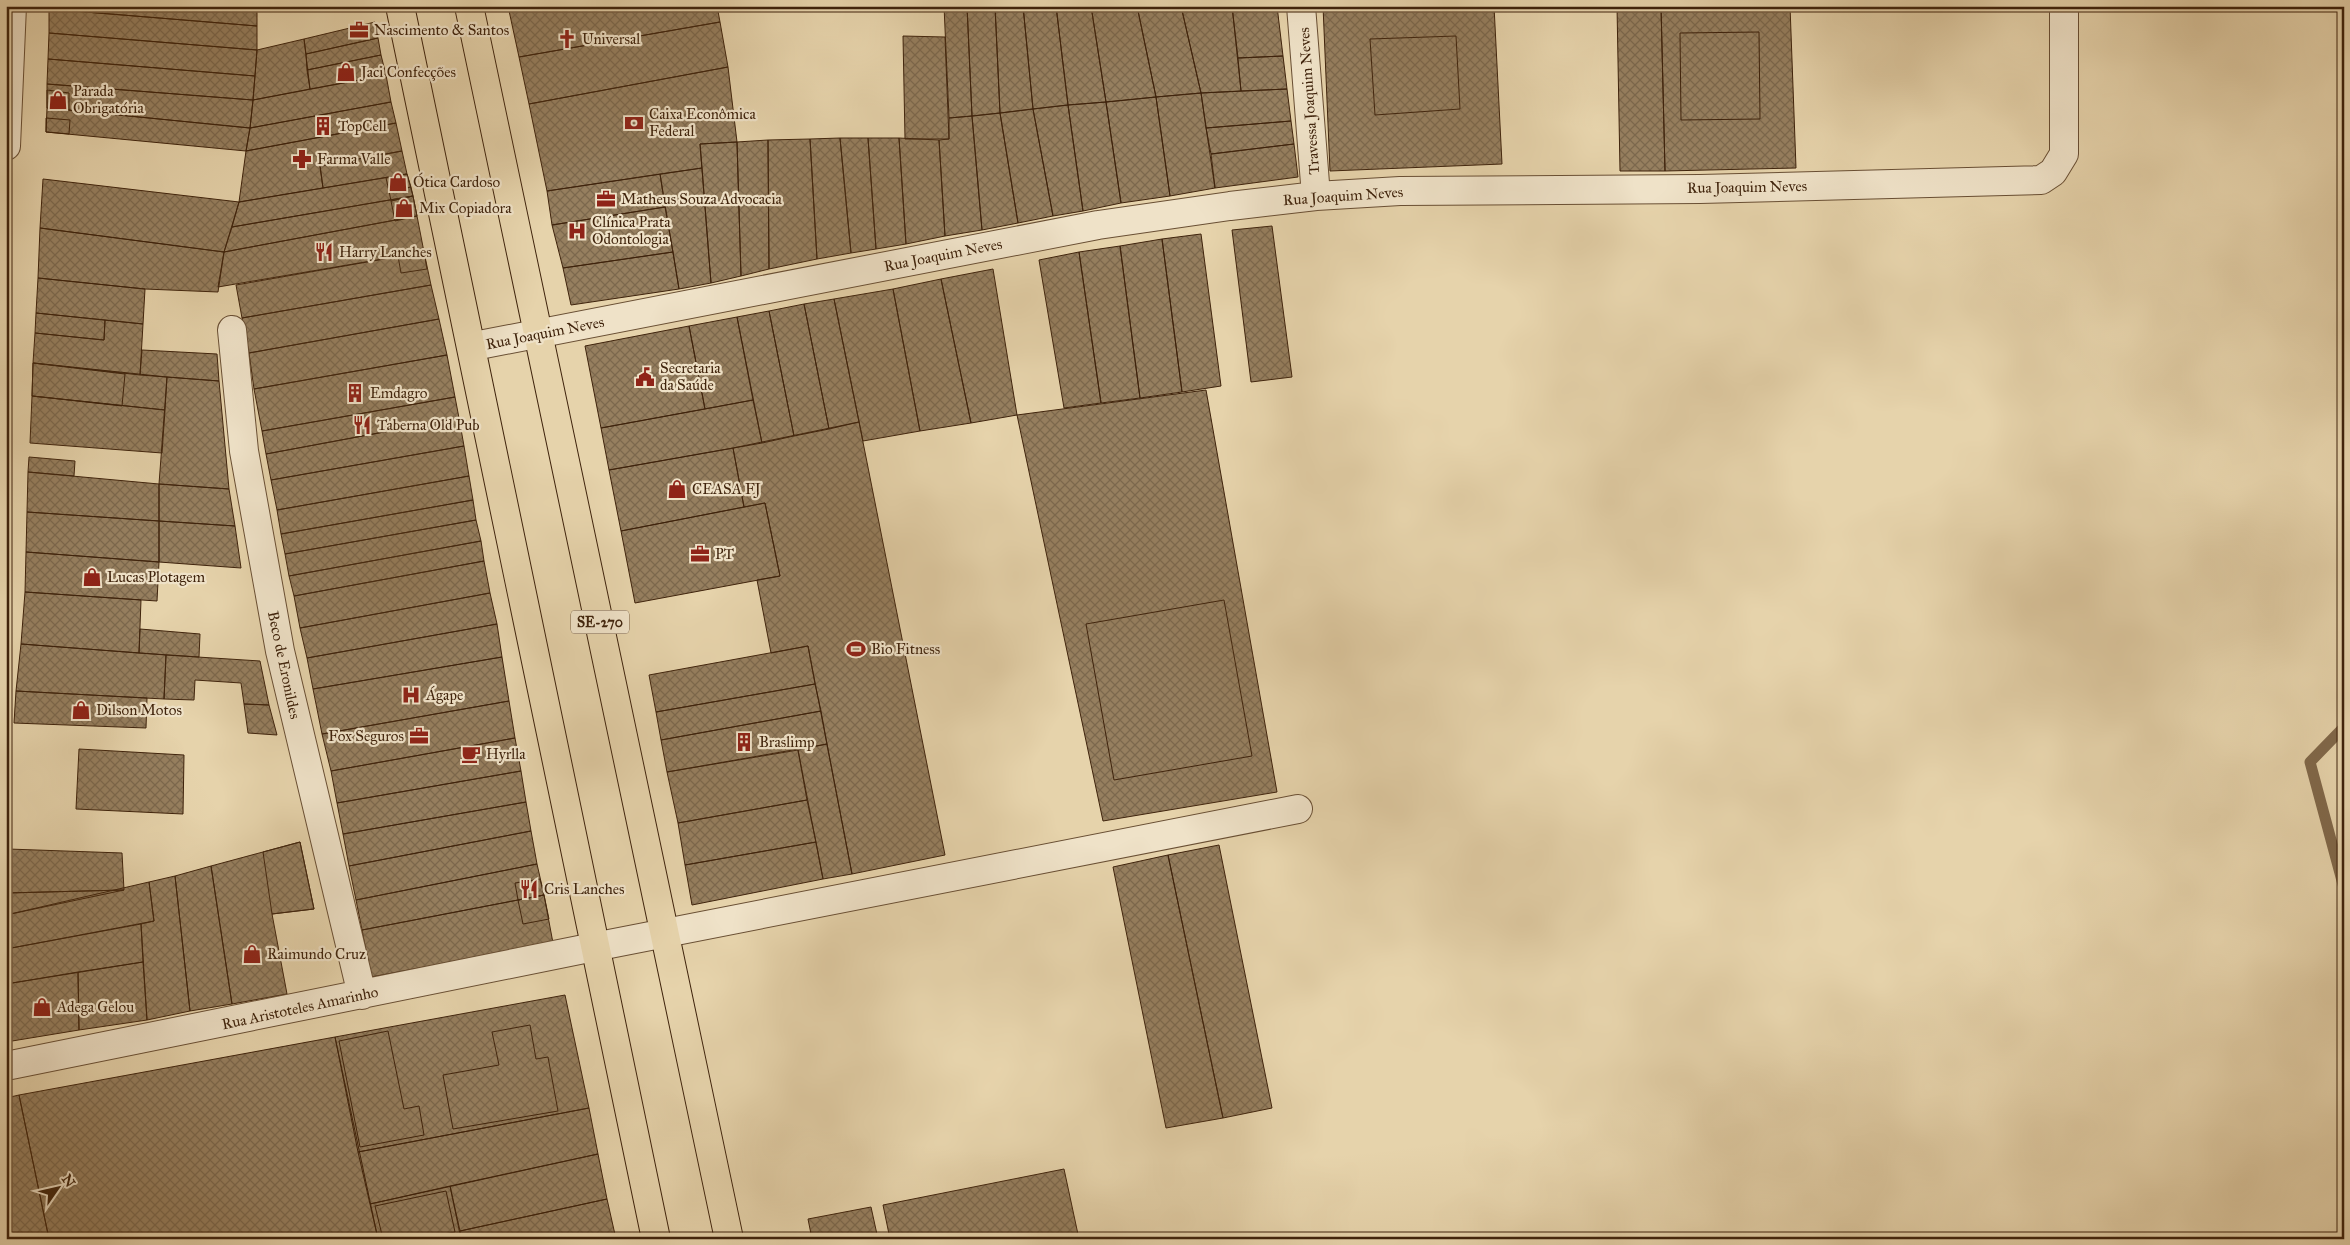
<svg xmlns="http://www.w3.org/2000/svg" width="2350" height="1245" font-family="'IM FELL Great Primer',serif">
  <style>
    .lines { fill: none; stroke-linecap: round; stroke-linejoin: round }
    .stream { stroke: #81694b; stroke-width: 11 }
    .building { fill: url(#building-cross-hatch); stroke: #3f230c }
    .street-casing { stroke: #694f34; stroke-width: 30 }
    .primary-casing { stroke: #3f230c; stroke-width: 30 }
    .street { stroke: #efe2c8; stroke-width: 28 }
    .primary { stroke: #e6d3ab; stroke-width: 28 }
    .labels { text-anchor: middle; stroke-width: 4.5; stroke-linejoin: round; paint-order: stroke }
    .shield { fill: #efe2c8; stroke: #745c44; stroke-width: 1 }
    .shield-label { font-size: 14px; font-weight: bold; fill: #3f230c }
    .poi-label { font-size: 15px; fill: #3f230c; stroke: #efe2c8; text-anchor: start }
    .street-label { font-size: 15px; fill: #3f230c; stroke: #efe2c8 }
  </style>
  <defs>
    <pattern id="building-cross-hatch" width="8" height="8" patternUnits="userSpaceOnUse" patternTransform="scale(1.25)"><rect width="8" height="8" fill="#967f5f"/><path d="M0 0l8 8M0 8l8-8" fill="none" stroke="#7c684d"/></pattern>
  </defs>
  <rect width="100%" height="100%" fill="#e6d3ab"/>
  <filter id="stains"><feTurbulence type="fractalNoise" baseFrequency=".004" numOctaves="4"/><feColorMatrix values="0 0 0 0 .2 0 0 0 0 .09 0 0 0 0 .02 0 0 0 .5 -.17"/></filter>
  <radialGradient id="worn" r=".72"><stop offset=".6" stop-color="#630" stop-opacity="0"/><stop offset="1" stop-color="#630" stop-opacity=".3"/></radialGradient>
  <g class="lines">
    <!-- stream -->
    <path class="stream" d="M2344,727L2310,762L2344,888"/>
  </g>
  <!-- building -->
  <path class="building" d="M49,6H257V26L49,9Z
    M508,6H717L720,22L519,57Z
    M944,6H967L972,116L949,118Z
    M967,6H995L1000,113L972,116Z
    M995,6H1023L1033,109L1000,113Z
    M1023,6H1056L1068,105L1033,109Z
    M1056,6H1091L1106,102L1068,105Z
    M1091,6H1137L1156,97L1106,102Z
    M1137,6H1181L1201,93L1156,97Z
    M1181,6H1232L1241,91L1201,93Z
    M1232,6H1277L1283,56L1238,58Z
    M1323,6H1494L1502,164L1330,171Z
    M1617,6H1661L1665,171H1620Z
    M1661,6H1790L1796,168L1665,171Z
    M49,9L257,26V50L49,33Z
    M375,22L378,38L306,54L304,39Z
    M720,22L728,67L529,104L519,57Z
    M1759,32L1760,119L1681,120L1680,33Z
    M49,33L257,50L255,76L48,59Z
    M903,36L945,37L949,139H905Z
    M1456,36L1460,109L1375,115L1370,39Z
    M378,38L381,55L307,70L306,54Z
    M304,39L310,89L253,100L257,50Z
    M381,55L386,75L310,89L307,70Z
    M1283,56L1287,89L1241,91L1238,58Z
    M48,59L255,76L253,100L47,84Z
    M728,67L737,142L700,144L702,168L547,191L529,104Z
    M386,75L391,102L250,128L253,100Z
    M47,84L253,100L250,128L47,108Z
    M1287,89L1291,121L1206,128L1201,93Z
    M47,90L69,93V110L47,108Z
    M1201,93L1215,188L1170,196L1156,97Z
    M1156,97L1170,196L1121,203L1106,102Z
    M391,102L396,123L246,151L250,128Z
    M1106,102L1121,203L1083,211L1068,105Z
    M1068,105L1083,211L1053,216L1033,109Z
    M47,108L69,110L250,128L246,151L46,132Z
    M1033,109L1053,216L1018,223L1000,113Z
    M1000,113L1018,223L982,230L972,116Z
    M972,116L982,230L945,236L939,140L949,139V118Z
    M46,118L70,120L69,134L46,132Z
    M1291,121L1294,144L1211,154L1206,128Z
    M396,123L402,151L320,166L323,188L239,202L246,151Z
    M840,138L851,253L817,259L810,139Z
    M840,138H868L876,249L851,253Z
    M868,138H899L906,244L876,249Z
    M899,138L939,140L945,236L906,244Z
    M810,139L817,259L769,269L768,140Z
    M768,140L769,269L741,276L737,142Z
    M737,142L741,276L711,283L700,144Z
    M1294,144L1298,177L1215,188L1211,154Z
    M402,151L407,174L323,188L320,166Z
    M702,168L711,283L679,289L660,174Z
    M407,174L413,196L232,227L239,202Z
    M407,174L411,187L389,191L386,178Z
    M660,174L665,207L552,225L547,191Z
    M43,179L239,202L224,252L40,228Z
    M411,187L413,196L391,201L389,191Z
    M413,196L417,216L224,252L232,227Z
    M413,196L417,216L395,221L391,201Z
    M665,207L673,252L563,268L552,225Z
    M417,216L424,252L218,287L224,252Z
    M1272,226L1292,377L1251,382L1232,230Z
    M40,228L224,252L218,292L145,289L38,278Z
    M1201,234L1221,386L1182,392L1162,239Z
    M1162,239L1182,392L1140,398L1120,246Z
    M1120,246L1140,398L1101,403L1079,252Z
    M424,252L431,285L242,318L236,285Z
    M424,252L427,269L401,273L398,256Z
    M673,252L679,289L571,305L563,268Z
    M1079,252L1101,403L1064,408L1039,260Z
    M993,269L1017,415L971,423L941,279Z
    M38,278L145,289L143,324L36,313Z
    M941,279L971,423L920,431L893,289Z
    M431,285L439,319L249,353L242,318Z
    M893,289L920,431L863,441L834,299Z
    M834,299L859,422L829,429L804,304Z
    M804,304L829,429L794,436L769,311Z
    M769,311L794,436L762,443L737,317Z
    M36,313L105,320L104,340L35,333Z
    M737,317L753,400L705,409L689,326Z
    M439,319L447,355L254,389L249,353Z
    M105,320L143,324L140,375L33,363L35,333L104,340Z
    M689,326L705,409L601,428L585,346Z
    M142,350L217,354L219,381L140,375Z
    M447,355L455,397L262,431L254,389Z
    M33,363L167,377L165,410L32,396Z
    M33,363L125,374L122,406L32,396Z
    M167,377L219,381L229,489L159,484Z
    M1206,390L1277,792L1103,821L1017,415Z
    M32,396L165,410L162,453L30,443Z
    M455,397L459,418L266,454L262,431Z
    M753,400L762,443L609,470L601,428Z
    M459,418L464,446L271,480L266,454Z
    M859,422L945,855L852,874L808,646L771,653L757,580L780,576L765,503L744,507L733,448Z
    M464,446L469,476L277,510L271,480Z
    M733,448L744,507L621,531L609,470Z
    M29,457L75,461L74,476L28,472Z
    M28,472L159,484V521L27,512Z
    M469,476L473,500L281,534L277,510Z
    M159,484L229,489L235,526L159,521Z
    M473,500L476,520L285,554L281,534Z
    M765,503L780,576L635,603L621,531Z
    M27,512L159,521V562L26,552Z
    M476,520L481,541L289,576L285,554Z
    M159,521L235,526L241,568L159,562Z
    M481,541L484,561L294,596L289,576Z
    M26,552L159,562L157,601L25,592Z
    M484,561L490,593L300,628L294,596Z
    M25,592L141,600L139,653L21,644Z
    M490,593L497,624L307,658L300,628Z
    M1224,600L1252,756L1114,780L1086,624Z
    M497,624L502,657L313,689L307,658Z
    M140,629L200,634L199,657L139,653Z
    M21,644L166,655L164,699L16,691Z
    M808,646L815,684L656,712L649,675Z
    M166,655L260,661L269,705L244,704L241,683L195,680L194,700L164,699Z
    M502,657L509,701L322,734L313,689Z
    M815,684L821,711L661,740L656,712Z
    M16,691L147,698L146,728L14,723Z
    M509,701L515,738L331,771L322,734Z
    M244,704L269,705L277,735L248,733Z
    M821,711L827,744L667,772L661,740Z
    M515,738L521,771L337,803L331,771Z
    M827,744L852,874L823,879L798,750Z
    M79,749L184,755L183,814L76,809Z
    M798,750L807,800L678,823L667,772Z
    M521,771L526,802L343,834L337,803Z
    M807,800L816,842L685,865L678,823Z
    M526,802L531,831L349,866L343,834Z
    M531,831L537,864L356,900L349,866Z
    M300,842L314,909L272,914L287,994L232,1004L211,866Z
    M300,842L314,909L272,914L263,852Z
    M816,842L823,879L692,905L685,865Z
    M1219,845L1272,1108L1223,1118L1168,855Z
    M8,849L122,853L124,890L6,893Z
    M1168,855L1223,1118L1166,1128L1113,867Z
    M537,864L544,895L362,930L356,900Z
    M211,866L232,1004L190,1011L175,876Z
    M175,876L190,1011L147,1020L141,924L154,921L149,882Z
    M540,879L544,895L518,900L515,883Z
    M149,882L154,921L6,949V915Z
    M124,890L6,915V893Z
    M544,895L553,943L371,977L362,930Z
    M544,895L549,919L523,924L518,900Z
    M141,924L143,962L6,984V949Z
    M143,962L147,1020L79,1030L78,972Z
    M78,972L79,1030L6,1042V984Z
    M565,995L589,1108L358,1152L335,1037Z
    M530,1025L536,1059L548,1057L558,1111L453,1129L443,1075L499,1065L492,1032Z
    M388,1031L404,1109L419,1106L424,1135L360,1147L339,1041Z
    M335,1037L378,1239H49L19,1095Z
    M19,1095L49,1239H6V1098Z
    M589,1108L598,1154L370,1204L358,1152Z
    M598,1154L607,1199L460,1231L450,1186Z
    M1064,1169L1079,1239H890L883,1205Z
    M450,1186L461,1239H378L370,1204Z
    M446,1191L455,1232L417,1239H383L375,1206Z
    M607,1199L616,1239H462L460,1231Z
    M871,1207L878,1239H812L808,1219Z"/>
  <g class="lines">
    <!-- street casing -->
    <g class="street-casing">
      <path id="street" d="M1301,6L1316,196
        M6,146L12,6
        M232,330L244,451L280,651L362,995
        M474,346L1098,225L1230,206L1316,196L1400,191L1700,189L2041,180L2053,172L2064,154V6
        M6,1066L594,947L1298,809"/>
    </g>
    <!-- primary casing -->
    <g class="primary-casing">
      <path id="primary" d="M400,6C489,416 569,828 656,1239
        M469,6L729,1239"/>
    </g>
    <!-- street -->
    <use href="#street" class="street"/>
    <!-- primary -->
    <use href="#primary" class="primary"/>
  </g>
  <!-- icons -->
  <defs>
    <g id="office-bare" transform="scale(1.5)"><path d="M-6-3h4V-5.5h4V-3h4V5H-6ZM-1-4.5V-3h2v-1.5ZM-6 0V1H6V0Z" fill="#8f2418" stroke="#efe2c8" stroke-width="2.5" paint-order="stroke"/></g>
    <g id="church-bare" transform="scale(1.5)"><path d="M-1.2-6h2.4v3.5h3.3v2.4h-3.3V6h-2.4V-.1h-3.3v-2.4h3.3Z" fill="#8f2418" stroke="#efe2c8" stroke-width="2.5" paint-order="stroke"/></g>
    <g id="shop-bare" transform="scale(1.5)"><path d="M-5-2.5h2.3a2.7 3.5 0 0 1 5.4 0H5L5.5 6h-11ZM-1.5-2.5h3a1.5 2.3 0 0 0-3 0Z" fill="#8f2418" stroke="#efe2c8" stroke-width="2.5" paint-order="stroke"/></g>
    <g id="bank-bare" transform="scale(1.5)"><path d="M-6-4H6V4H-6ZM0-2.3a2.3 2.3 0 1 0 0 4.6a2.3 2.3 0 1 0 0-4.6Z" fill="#8f2418" stroke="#efe2c8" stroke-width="2.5" paint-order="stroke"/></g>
    <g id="building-bare" transform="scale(1.5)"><path d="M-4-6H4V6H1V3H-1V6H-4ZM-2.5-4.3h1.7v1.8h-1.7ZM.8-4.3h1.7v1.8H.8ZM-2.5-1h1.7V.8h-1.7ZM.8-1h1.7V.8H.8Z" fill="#8f2418" stroke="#efe2c8" stroke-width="2.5" paint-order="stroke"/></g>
    <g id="pharmacy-bare" transform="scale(1.5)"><path d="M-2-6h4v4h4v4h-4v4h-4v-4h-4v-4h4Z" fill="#8f2418" stroke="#efe2c8" stroke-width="2.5" paint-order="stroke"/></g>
    <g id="hospital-bare" transform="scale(1.5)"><path d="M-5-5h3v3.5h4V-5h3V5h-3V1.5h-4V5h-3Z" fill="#8f2418" stroke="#efe2c8" stroke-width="2.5" paint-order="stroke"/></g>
    <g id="restaurant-bare" transform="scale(1.5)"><path d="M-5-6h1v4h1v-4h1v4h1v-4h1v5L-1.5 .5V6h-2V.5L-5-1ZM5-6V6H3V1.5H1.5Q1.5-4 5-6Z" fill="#8f2418" stroke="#efe2c8" stroke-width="2.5" paint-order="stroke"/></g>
    <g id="civic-bare" transform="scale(1.5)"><path d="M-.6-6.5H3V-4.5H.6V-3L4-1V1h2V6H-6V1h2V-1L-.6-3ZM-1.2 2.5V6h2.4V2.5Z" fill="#8f2418" stroke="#efe2c8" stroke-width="2.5" paint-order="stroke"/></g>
    <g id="stadium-bare" transform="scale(1.5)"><path d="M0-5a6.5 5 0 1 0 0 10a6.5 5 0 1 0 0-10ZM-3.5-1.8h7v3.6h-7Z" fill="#8f2418" stroke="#efe2c8" stroke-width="2.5" paint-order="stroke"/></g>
    <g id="cafe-bare" transform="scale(1.5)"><path d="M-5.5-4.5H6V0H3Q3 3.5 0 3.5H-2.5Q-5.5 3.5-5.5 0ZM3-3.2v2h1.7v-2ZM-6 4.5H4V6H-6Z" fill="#8f2418" stroke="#efe2c8" stroke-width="2.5" paint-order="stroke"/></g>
  </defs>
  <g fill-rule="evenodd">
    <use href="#office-bare" x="359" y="30"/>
    <use href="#church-bare" x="567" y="39"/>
    <use href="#shop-bare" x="346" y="72"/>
    <use href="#shop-bare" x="58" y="100"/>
    <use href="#bank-bare" x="634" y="123"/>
    <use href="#building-bare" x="323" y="126"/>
    <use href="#pharmacy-bare" x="302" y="159"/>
    <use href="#shop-bare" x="398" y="182"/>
    <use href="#office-bare" x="606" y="199"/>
    <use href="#shop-bare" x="404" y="208"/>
    <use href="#hospital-bare" x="577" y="231"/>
    <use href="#restaurant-bare" x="324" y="252"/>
    <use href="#civic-bare" x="645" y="377"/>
    <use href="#building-bare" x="355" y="393"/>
    <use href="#restaurant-bare" x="362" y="425"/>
    <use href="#shop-bare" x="677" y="489"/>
    <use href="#office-bare" x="700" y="554"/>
    <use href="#shop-bare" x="92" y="577"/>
    <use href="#stadium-bare" x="856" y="649"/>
    <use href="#hospital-bare" x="411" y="695"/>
    <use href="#shop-bare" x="81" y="710"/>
    <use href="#office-bare" x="419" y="736"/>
    <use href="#building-bare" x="744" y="742"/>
    <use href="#cafe-bare" x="471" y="754"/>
    <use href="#restaurant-bare" x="529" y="889"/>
    <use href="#shop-bare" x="252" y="954"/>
    <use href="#shop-bare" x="42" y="1007"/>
  </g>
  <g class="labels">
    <!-- shield labels -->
    <rect class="shield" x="571" y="610.5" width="58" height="23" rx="4"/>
    <g class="shield-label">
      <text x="600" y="627">SE-270</text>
    </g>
    <!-- poi labels -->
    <g class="poi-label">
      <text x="374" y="35">Nascimento &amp; Santos</text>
      <text x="582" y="44">Universal</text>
      <text x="361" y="77">Jaci Confecções</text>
      <text x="73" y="96">Parada<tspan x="73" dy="17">Obrigatória</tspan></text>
      <text x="649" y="119">Caixa Econômica<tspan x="649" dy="17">Federal</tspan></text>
      <text x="338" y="131">TopCell</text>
      <text x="317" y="164">Farma Valle</text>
      <text x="413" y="187">Ótica Cardoso</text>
      <text x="621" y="204">Matheus Souza Advocacia</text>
      <text x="419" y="213">Mix Copiadora</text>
      <text x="592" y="227">Clínica Prata<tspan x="592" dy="17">Odontologia</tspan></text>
      <text x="339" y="257">Harry Lanches</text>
      <text x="660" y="373">Secretaria<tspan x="660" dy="17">da Saúde</tspan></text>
      <text x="370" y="398">Emdagro</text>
      <text x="377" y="430">Taberna Old Pub</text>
      <text x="692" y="494">CEASA FJ</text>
      <text x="715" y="559">PT</text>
      <text x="107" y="582">Lucas Plotagem</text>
      <text x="871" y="654">Bio Fitness</text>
      <text x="426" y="700">Ágape</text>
      <text x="96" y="715">Dilson Motos</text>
      <text x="404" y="741" text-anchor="end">Fox Seguros</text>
      <text x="759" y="747">Braslimp</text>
      <text x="486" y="759">Hyrlla</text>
      <text x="544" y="894">Cris Lanches</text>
      <text x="267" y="959">Raimundo Cruz</text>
      <text x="57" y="1012">Adega Gelou</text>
    </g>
    <!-- street labels -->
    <g class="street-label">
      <text transform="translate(1309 101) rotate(-94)" y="5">Travessa Joaquim Neves</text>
      <text transform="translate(1747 187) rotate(-1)" y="5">Rua Joaquim Neves</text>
      <text transform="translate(1343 196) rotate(-4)" y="5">Rua Joaquim Neves</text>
      <text transform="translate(943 255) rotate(-11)" y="5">Rua Joaquim Neves</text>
      <text transform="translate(545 333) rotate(-11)" y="5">Rua Joaquim Neves</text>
      <text transform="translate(284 665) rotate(78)" y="5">Beco de Eronildes</text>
      <text transform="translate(300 1008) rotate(-12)" y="5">Rua Aristoteles Amarinho</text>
    </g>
  </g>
  <!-- margin -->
  <rect width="2350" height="1245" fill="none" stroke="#e6d3ab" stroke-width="25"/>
  <rect x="8" y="8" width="2335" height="1230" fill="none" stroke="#3f230c" stroke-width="2.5"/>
  <rect x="12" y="12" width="2325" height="1220" fill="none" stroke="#3f230c"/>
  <!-- north arrow -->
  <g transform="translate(58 1188) rotate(56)" stroke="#efe2c8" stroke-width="4" paint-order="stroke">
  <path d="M0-4L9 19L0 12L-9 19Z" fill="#3f230c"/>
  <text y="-8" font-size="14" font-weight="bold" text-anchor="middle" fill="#3f230c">N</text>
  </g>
  <rect width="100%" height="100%" filter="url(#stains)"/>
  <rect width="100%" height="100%" fill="url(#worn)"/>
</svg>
